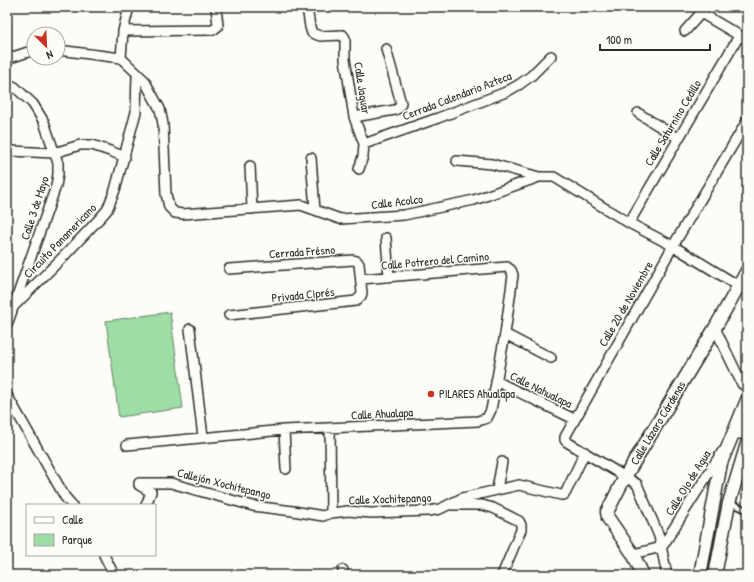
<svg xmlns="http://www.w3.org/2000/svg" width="754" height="582" font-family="'Patrick Hand',sans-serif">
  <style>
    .green { fill: #9edda5; stroke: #648468 }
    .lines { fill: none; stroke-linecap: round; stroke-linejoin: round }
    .lane-casing { stroke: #2b2b2b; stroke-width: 8 }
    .street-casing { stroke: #2b2b2b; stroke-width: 12 }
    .secondary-casing { stroke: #2b2b2b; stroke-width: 15 }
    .lane { stroke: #fdfcf7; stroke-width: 4.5 }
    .street { stroke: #fdfcf7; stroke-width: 9 }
    .secondary { stroke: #fdfcf7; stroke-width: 12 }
    .poi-dot { fill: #c8321e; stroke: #fdfcf7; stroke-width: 1.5 }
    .labels { text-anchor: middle; stroke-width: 3; stroke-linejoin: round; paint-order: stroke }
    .street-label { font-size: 12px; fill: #2b2b2b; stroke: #fdfcf7 }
    .poi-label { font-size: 12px; fill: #2b2b2b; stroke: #fdfcf7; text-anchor: start }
  </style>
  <rect width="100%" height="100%" fill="#fdfcf7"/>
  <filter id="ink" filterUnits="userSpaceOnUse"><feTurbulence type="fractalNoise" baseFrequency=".025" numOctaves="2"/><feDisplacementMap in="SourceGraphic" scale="8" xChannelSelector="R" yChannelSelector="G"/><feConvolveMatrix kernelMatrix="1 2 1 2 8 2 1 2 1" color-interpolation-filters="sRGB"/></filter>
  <g filter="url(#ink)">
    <!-- green -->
    <path class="green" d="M170,312L183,408L119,417L106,321Z"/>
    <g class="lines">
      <!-- lane casing -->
      <g class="lane-casing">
        <path id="lane" d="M730,503L747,510"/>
      </g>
      <!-- street casing -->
      <g class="street-casing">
        <path id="street" d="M307,7L310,27L312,33L320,36L343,35L345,38V59L354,117L364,144L363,156L359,169
          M701,13L747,40
          M123,31L213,30L218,26L216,7
          M685,31L701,13L704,7
          M58,50L121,58
          M121,58L144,80L160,109L163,124L166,194L169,207L175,213L183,214L301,205L340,219L404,215L474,200L539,177H554L629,223L673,246L739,286
          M121,58L123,31L129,7
          M7,59L34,50
          M7,83L15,87L33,104L44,122L58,163V174L56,186L7,325
          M638,113L678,138
          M354,117L395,110L399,108L401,103L386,49
          M364,144L438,118L506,92L520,84L531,76L551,56
          M7,155L9,152L11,151L54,153L80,145H92L110,151L125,157
          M311,158L315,210
          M457,161L492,164L539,177
          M250,166L252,209
          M629,223L739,36
          M386,238L389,277
          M14,306L66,254L100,218L107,210L115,190L136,112L137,74
          M229,315L356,301L361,296L362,293L359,264L357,261L353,260L229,269
          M715,328L742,384L747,387
          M190,329L203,437
          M505,334L551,358
          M496,381L574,419
          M7,395L65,497L72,505
          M330,428L331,513
          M284,430L286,469
          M127,445L284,430L478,421L487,418L491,410L505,334L513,275L511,270L507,267L361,279
          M497,489L502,462
          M146,505L151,492L139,485V483H171L253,506L293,511L323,516L331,513L348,511L371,513L429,511L440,509L462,498L519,485L561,495H564L566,492L585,452
          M452,505H482L493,508L519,521L521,525V530L502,575
          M633,554L662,547L722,452
          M104,555L114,575
          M343,570V575
          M667,575L659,536L637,484L567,442L565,440V437L673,246L747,121"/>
      </g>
      <!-- secondary casing -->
      <g class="secondary-casing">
        <path id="secondary" d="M734,432L747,433
          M643,575L633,554L608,518L607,512L625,477L715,328L747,271
          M700,575L721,463L747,400
          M715,575L729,503L747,444"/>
      </g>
      <!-- lane -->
      <use href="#lane" class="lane"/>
      <!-- street -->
      <use href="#street" class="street"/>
      <!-- secondary -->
      <use href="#secondary" class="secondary"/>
    </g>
  </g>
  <!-- markers -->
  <circle class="poi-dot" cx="431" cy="394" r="4"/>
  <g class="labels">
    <!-- street labels -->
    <g class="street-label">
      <text transform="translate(362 88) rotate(81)" y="4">Calle Jaguar</text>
      <text transform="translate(457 96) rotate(-21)" y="4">Cerrada Calendario Azteca</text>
      <text transform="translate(673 123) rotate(-59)" y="4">Calle Saturnino Cedillo</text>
      <text transform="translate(397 202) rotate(-7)" y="4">Calle Acolco</text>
      <text transform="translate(35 208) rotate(-72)" y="4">Calle 3 de Mayo</text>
      <text transform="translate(60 241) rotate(-46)" y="4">Circuito Panamericano</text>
      <text transform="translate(302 252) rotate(-4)" y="4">Cerrada Frésno</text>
      <text transform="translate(435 261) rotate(-5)" y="4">Calle Potrero del Camino</text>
      <text transform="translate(303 295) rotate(-6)" y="4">Privada Ciprés</text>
      <text transform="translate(626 304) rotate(-60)" y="4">Calle 20 de Noviembre</text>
      <text transform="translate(541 390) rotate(26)" y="4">Calle Nahualapa</text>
      <text transform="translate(382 414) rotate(-3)" y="4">Calle Ahualapa</text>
      <text transform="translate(658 423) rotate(-59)" y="4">Calle Lázaro Cárdenas</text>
      <text transform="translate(688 483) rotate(-58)" y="4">Calle Ojo de Agua</text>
      <text transform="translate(224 484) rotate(14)" y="4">Callejón Xochitepango</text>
      <text transform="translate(390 499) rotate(-2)" y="4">Calle Xochitepango</text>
    </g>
    <!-- poi labels -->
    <g class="poi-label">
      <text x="439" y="398">PILARES Ahualapa</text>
    </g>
  </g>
  <!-- margin -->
  <rect width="754" height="582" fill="none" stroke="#fdfcf7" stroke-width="24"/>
  <rect x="12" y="12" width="730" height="558" fill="none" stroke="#2b2b2b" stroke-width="1.5" filter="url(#ink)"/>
  <!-- legend -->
  <rect x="26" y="504" width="130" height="52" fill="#fdfcf7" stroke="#a9a8a5"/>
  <rect x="34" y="517" width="20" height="6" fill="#fdfcf7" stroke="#a9a8a5"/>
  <text x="62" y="524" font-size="12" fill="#2b2b2b">Calle</text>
  <rect x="34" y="534" width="20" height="12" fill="#9edda5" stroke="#a9a8a5"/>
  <text x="62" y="544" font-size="12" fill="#2b2b2b">Parque</text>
  <!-- north arrow -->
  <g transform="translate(46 46) rotate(156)"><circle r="19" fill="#fdfcf7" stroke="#a9a8a5"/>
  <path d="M0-3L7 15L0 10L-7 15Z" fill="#c8321e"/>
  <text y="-6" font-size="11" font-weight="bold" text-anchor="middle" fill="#2b2b2b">N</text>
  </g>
  <!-- scale -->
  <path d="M600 44v6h110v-6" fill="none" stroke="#2b2b2b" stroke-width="2"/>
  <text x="606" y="44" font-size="12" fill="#2b2b2b" stroke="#fdfcf7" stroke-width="3" paint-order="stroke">100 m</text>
</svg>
